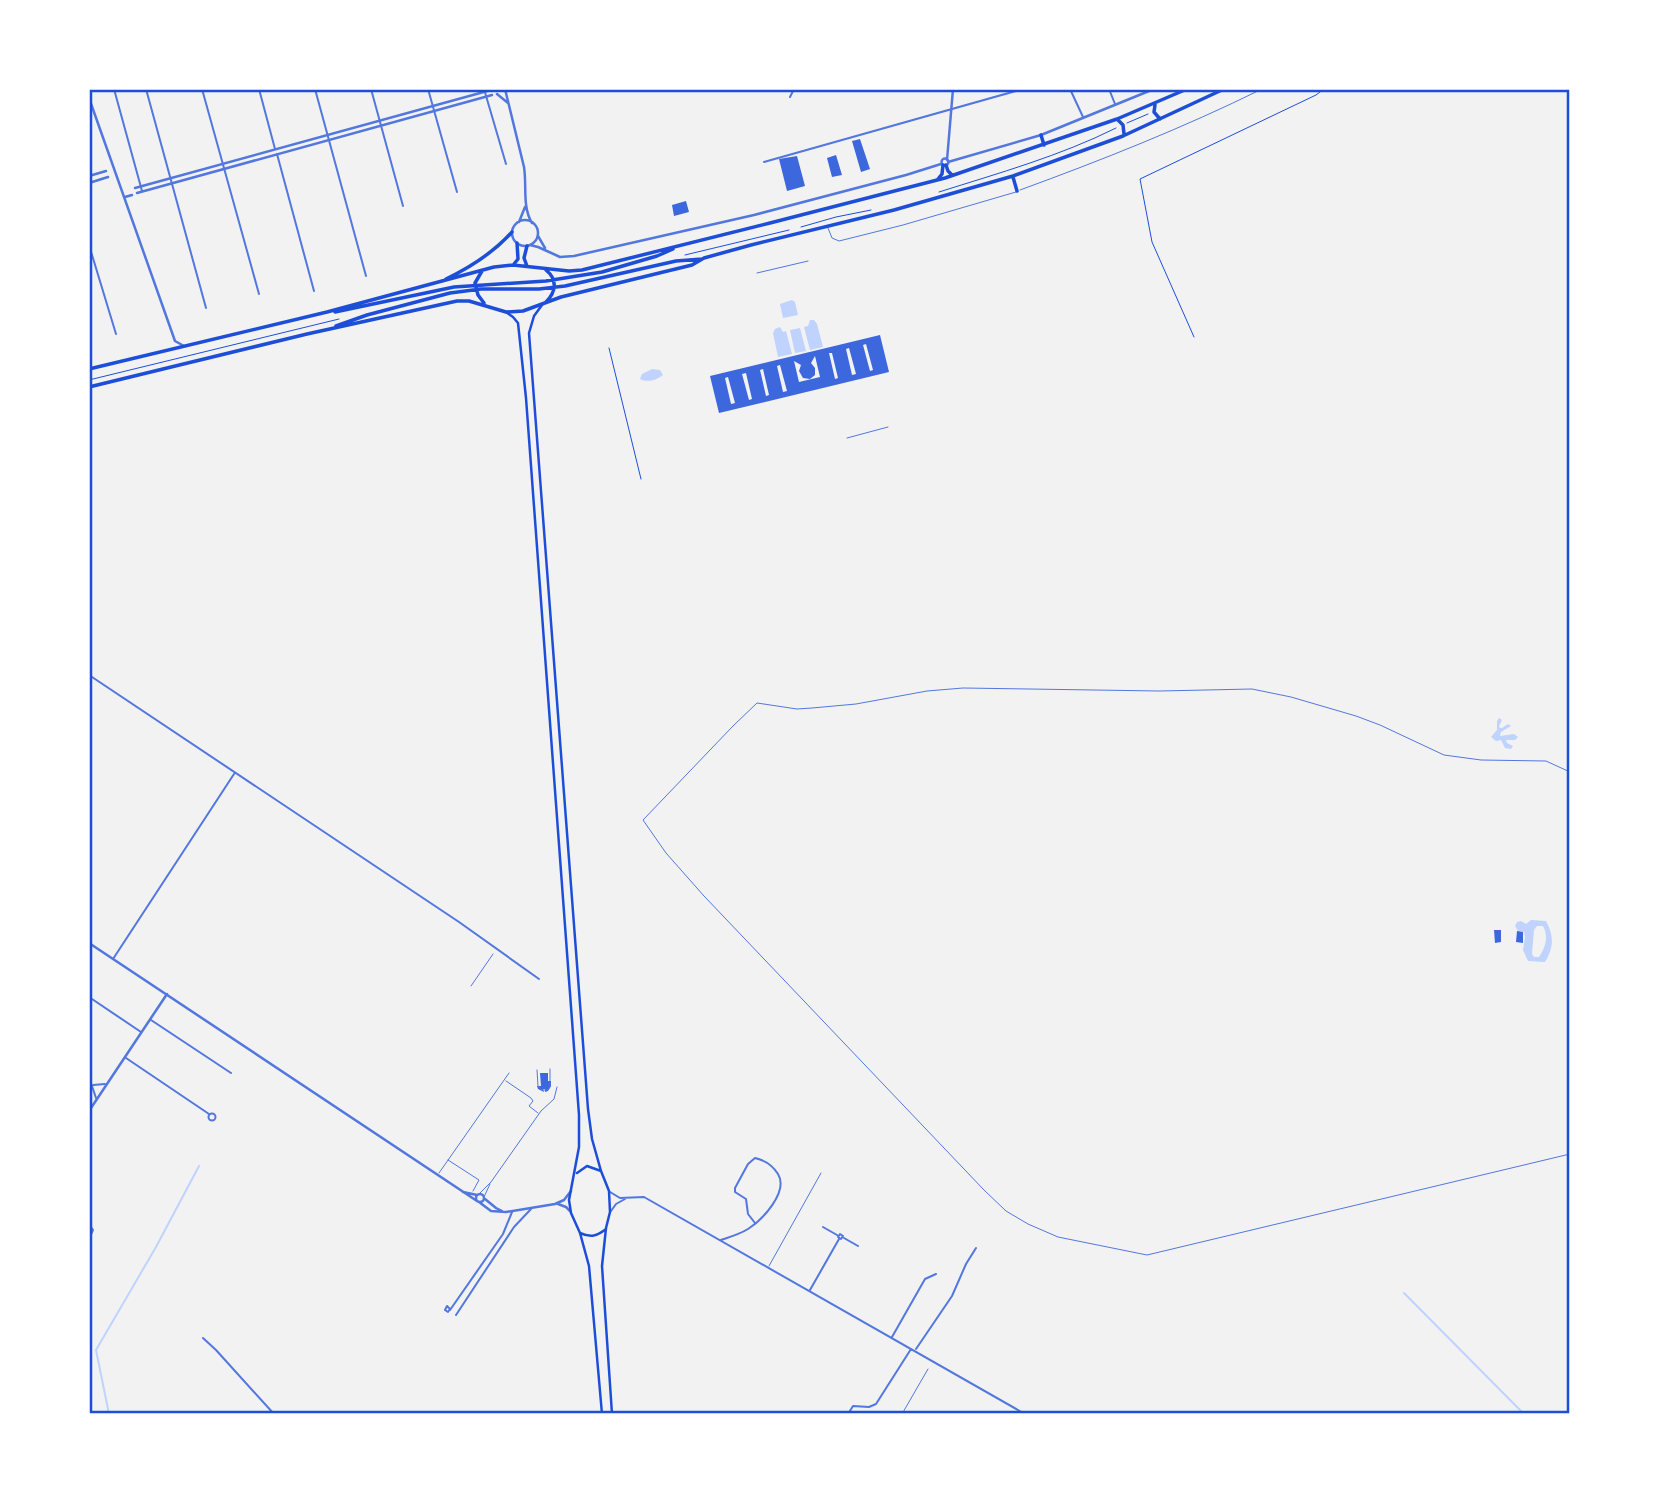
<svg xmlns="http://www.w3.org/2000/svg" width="1659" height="1503" font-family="Commissioner,sans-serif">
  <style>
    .water { fill: #bfd3fe; fill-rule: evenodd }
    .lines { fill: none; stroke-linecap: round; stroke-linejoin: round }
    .stream { stroke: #bfd3fe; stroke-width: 2 }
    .building { fill: #3d67dc; fill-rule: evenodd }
    .path { stroke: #1d4ed8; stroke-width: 1 }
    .service { stroke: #5277de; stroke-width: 1 }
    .minor { stroke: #5277de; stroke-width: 2 }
    .tertiary { stroke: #5277de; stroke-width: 2.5 }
    .secondary { stroke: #1d4ed8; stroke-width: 2.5 }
    .trunk { stroke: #1d4ed8; stroke-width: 3.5 }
    .neatline { fill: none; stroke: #1d4ed8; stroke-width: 2.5 }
  </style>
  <rect width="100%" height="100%" fill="#f2f2f2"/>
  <!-- water -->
  <path class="water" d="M792,300L795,302L798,315L783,318L780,304Z
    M810,320H814L817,324L823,347L810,350L804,327L808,326Z
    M780,327L783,332L786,331L792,354L778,357L773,333L775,329Z
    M800,328L806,351L795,353L790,330Z
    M652,369L660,370L663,375C657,380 647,383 640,379L642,374Z
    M1499,718L1502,720L1499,726L1500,728H1502L1508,724L1511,726L1501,732L1500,736L1514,734L1518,737L1515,740H1506L1507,743L1513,746L1511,749L1505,748L1501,740L1496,741L1491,737L1497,730V721Z
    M1531,920L1546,921C1554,936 1554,947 1545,962L1528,961L1523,950L1525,937L1524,932L1518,931L1515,926L1517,922L1521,921L1526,924ZM1537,926H1543C1549,937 1545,948 1539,957H1534L1532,954L1534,930Z"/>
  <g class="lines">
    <!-- stream -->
    <path class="stream" d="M1404,1293L1524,1414
      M109,1414L96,1350L156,1247L199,1166"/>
  </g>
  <!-- building -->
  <path class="building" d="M860,139L870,169L861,172L852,141Z
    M836,155L842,175L832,177L827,158Z
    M797,156L805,186L787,191L779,159Z
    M686,201L689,212L674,216L672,205Z
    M880,335L889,372L719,413L710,376ZM866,344L873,370L870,371L863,345ZM849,348L856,374L852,375L846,349ZM829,353H832L838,378L835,379ZM815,356L820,377L799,382L794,361L801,365L799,371L803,378L810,379L815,375V368L811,363ZM780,365L787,391L783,392L777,366ZM763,369L769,395L766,396L760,370ZM746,373L752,399L749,400L742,374ZM728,377L735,403L731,404L725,378Z
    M1494,930H1501V942L1495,943Z
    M1517,931L1523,932V943L1516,942Z
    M540,1073H548V1081H551V1086L548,1091L545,1092V1089H543L544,1092L538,1089L537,1086H541Z"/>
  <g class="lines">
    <!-- path -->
    <path class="path" d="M1127,123L1148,114
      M939,192C999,173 1060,156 1116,128
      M801,227L836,217L871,210
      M685,255L789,230
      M1194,337L1152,242L1140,179L1316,95L1324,89
      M609,348L641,479
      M89,380L339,319"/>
    <!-- service -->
    <path class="service" d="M1020,190C1102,160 1183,128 1262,89
      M828,228L832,238L839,241L903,225L1016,192
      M757,273L808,261
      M847,438L888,427
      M1570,772L1546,761L1481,760L1444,755L1380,725L1356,716L1291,697L1252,689L1159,691L963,688L927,691L856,704L812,708L797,709L757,703L733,726L643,820L666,853L704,896L984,1190L1006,1211L1028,1224L1058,1237L1147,1255L1570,1154
      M471,986L493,954
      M537,1070L538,1086L542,1090H548L550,1087V1069
      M506,1081L531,1098L533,1101L529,1106L538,1113
      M448,1160L479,1180L473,1191
      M439,1173L509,1073
      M479,1194L491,1182L541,1111L554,1099L557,1087
      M484,1197L490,1184
      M769,1266L821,1173
      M902,1414L928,1369"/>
    <!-- minor -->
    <path class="minor" d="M114,89L142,191
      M146,89L206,308
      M202,89L259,294
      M259,89L275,149
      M315,89L366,276
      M371,89L403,206
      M428,89L457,192
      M484,89L506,164
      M1070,89L1083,117
      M1109,89L1115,104
      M744,90L745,89
      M790,97L794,89
      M277,154L314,291
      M764,162L1023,89
      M89,245L116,334
      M89,675L459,922L539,979
      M113,959L234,774
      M89,997L141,1032
      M151,1020L231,1073
      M126,1058L209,1114
      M89,1084L92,1086L96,1098
      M93,1085L105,1084
      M208.5 1117a3.5 3.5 0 1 1 7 0a3.5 3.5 0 1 1-7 0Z
      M610,1192L620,1198L644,1197L1025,1414
      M611,1211L616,1204L625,1199
      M89,1224L93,1230L89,1239
      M823,1227L837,1235
      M840,1234L843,1236L841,1239L838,1237Z
      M844,1238L858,1246
      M721,1240C730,1237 740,1234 748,1229C762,1220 789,1192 778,1174C773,1166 764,1160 755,1158L748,1164L735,1188V1192L746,1199L748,1214L755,1223
      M810,1290L839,1239
      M447,1306L450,1309L448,1312L445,1310Z
      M450,1310L503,1234L512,1212
      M456,1315L514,1227L531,1209
      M892,1337L925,1279L936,1274
      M203,1338L216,1350L274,1414
      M916,1349L952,1296L966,1264L976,1248
      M848,1414L853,1406L869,1407L876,1404L911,1349"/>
    <!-- tertiary -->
    <path class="tertiary" d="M505,89L524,167C527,185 522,207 532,223
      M497,94L508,103
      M89,98L175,341L184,346
      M941.5 162a3.5 3.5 0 1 1 7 0a3.5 3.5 0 1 1-7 0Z
      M947,160L953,89
      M948,162L1041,135L1154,89
      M89,176L106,171
      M89,183L108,177
      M135,188L491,90
      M137,193L492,95
      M125,197L132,195
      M512 233a13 13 0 1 1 26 0a13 13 0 1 1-26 0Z
      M519,222L525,207
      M538,236L545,248
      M530,245L538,247L560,257L574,256L754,215L906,175L941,164
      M89,943L477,1201
      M89,1111L167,994
      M463,1192L477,1195
      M476 1198a4 4 0 1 1 8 0a4 4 0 1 1-8 0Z
      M485,1199L496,1208L502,1211
      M479,1202L491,1211L506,1212L555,1204L564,1200L571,1191
      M558,1204L566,1207L570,1211"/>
    <!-- secondary -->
    <path class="secondary" d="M542,305L534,316L529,333L588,1109L592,1139L601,1171L609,1191L610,1212L606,1228L602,1266L612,1414
      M506,312L513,317L518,323L526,398L579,1115V1147L569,1200L571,1213L580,1233L589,1266L602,1414
      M577,1173L587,1166L601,1171
      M580,1233C591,1238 597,1236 606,1229"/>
    <!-- trunk -->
    <path class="trunk" d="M1155,105L1154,112L1160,119
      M1118,120L1123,125L1124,134
      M1041,135L1044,145
      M946,165L948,171L952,175
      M1013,177L1017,191
      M938,179L942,174L943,165
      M527,246L524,258L527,266
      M514,264L518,259L517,243
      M482,271L475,283L478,295L484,303
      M446,279C471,267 494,252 512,232
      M546,302C556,292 558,280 546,270
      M335,312L454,287L546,281L602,272L657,256L673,249
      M336,326L367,315L450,293L481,289H539L565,286L676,261L702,259
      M89,369L327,312L494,267L513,265L569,271L582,270L770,223L945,178L1117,119L1187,89
      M89,387L307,334L457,301H469L506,312L523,311L561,297L692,265L704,258L751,245L894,210L1013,176L1123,136L1224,89"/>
  </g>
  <!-- border -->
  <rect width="1659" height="1503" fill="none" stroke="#ffffff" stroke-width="182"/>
  <rect x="91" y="91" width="1477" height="1321" class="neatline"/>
</svg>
